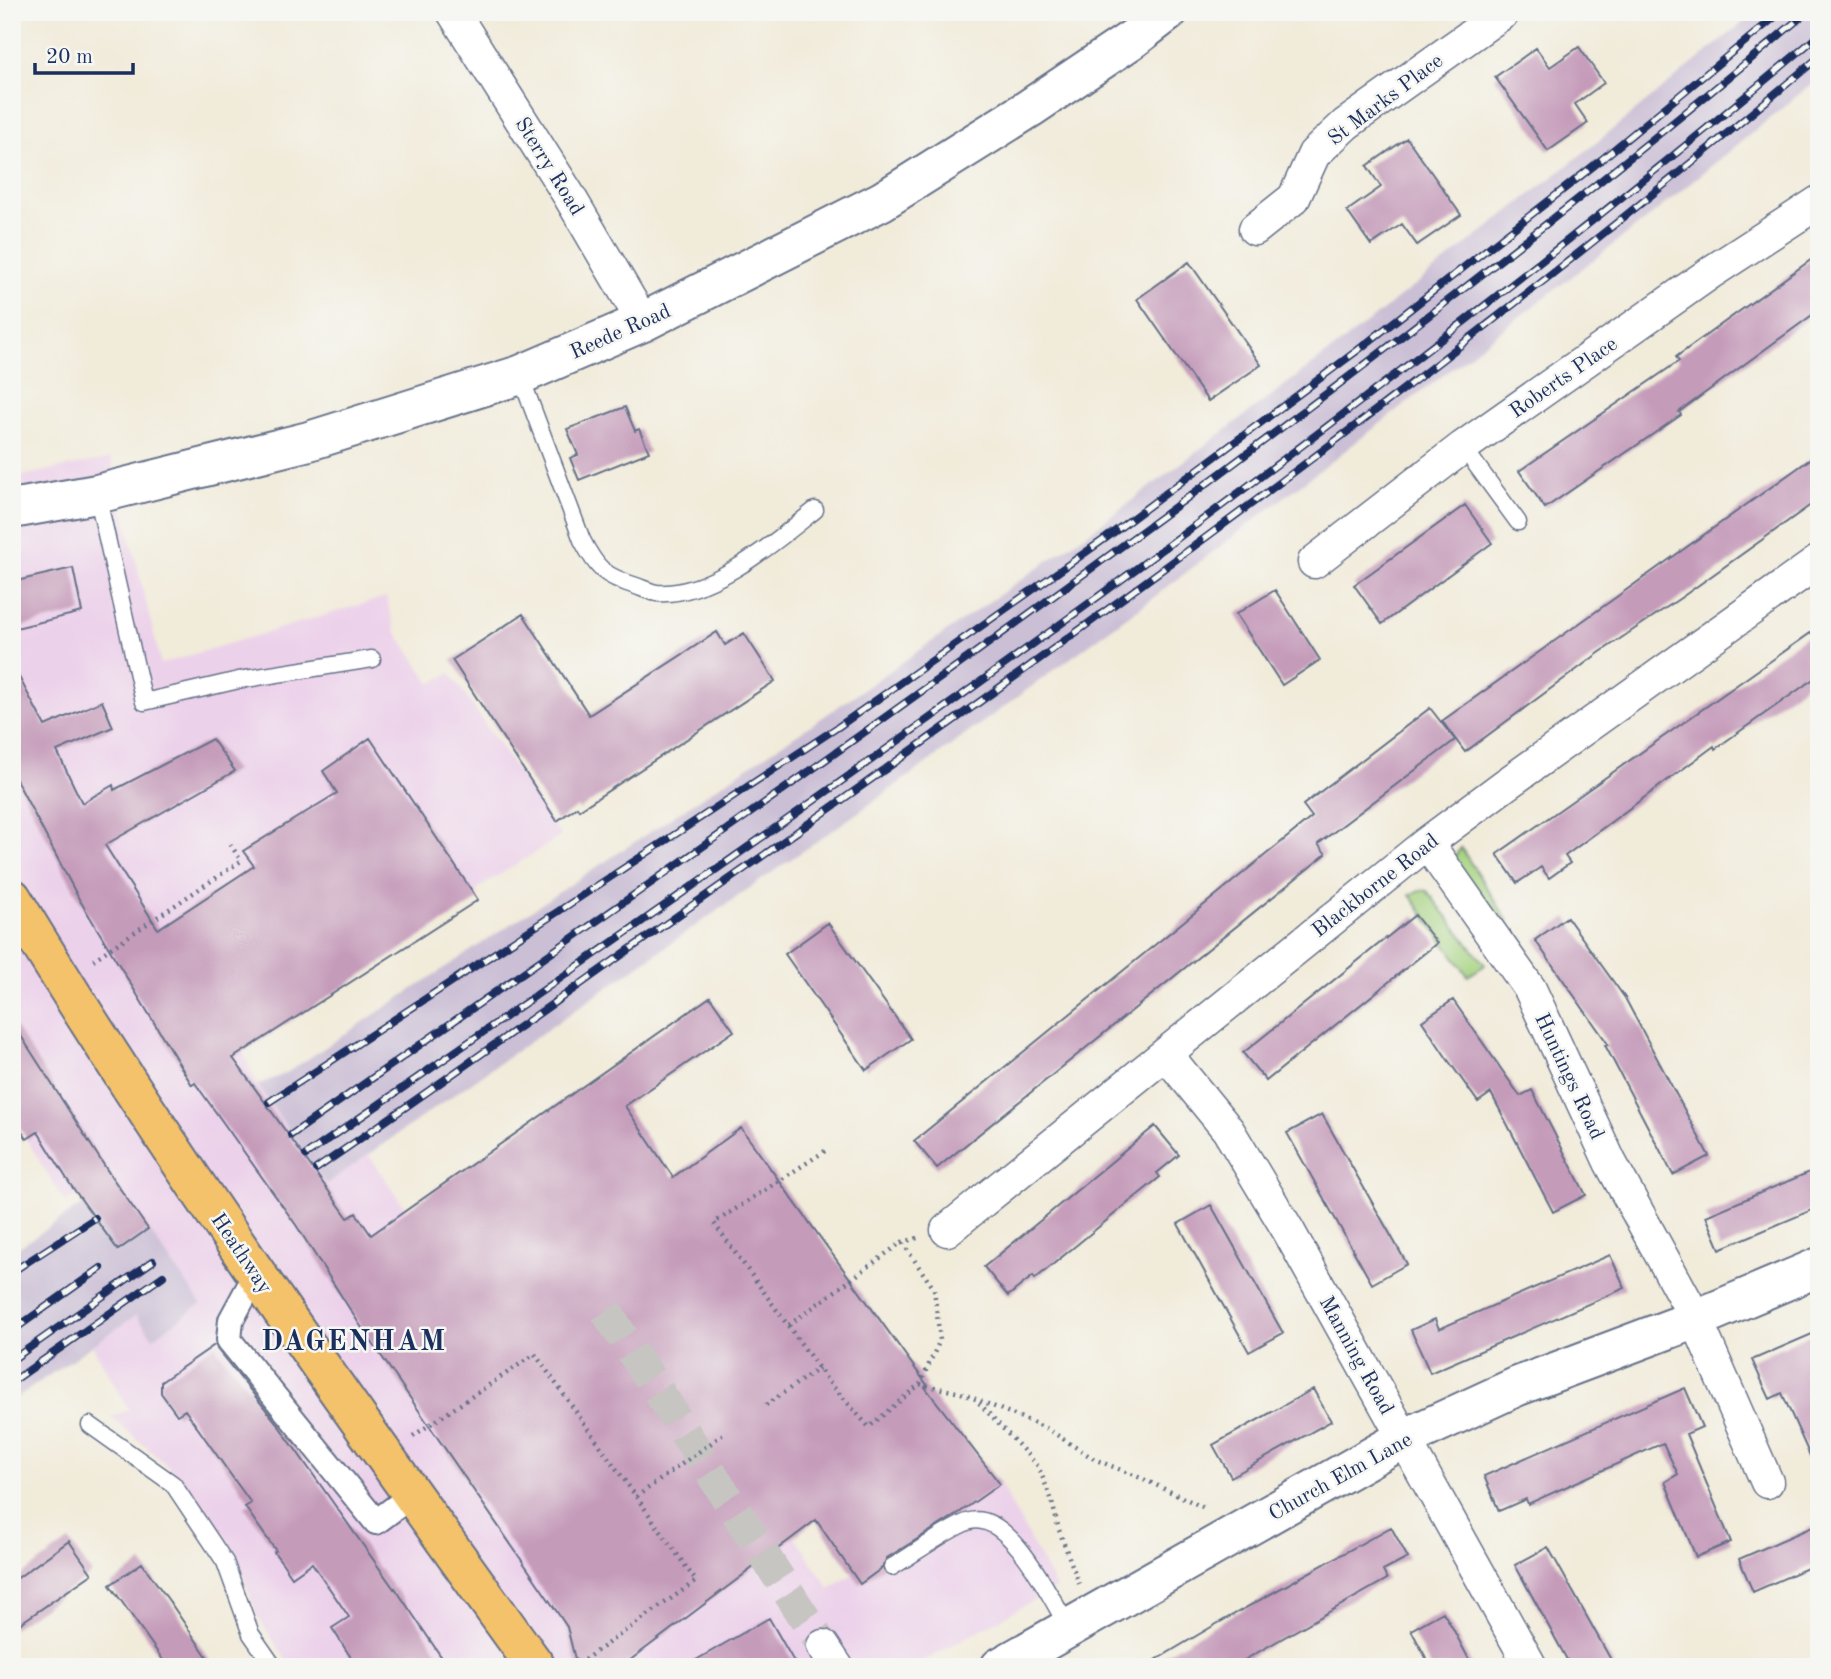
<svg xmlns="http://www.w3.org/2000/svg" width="1831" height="1679" font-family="'Old Standard TT',serif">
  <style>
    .built { fill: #ecd1ea }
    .industrial { fill: #cbbfd5 }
    .green { fill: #a4d27f; stroke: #60806e; stroke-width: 2 }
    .building { fill: #c59bba }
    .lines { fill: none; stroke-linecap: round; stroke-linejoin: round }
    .minor-tunnel { stroke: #c6c5c1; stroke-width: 32; stroke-dasharray: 32 16; stroke-linecap: butt }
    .service-casing { stroke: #667189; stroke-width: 19 }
    .pedestrian-casing { stroke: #667189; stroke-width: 28 }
    .minor-casing { stroke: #667189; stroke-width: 35 }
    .tertiary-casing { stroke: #667189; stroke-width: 42 }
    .primary-casing { stroke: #667189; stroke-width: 42 }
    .path { stroke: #667189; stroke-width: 4.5; stroke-dasharray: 2 5; stroke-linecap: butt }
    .service { stroke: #fff; stroke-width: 16 }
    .pedestrian { stroke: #fff; stroke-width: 24 }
    .minor { stroke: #fff; stroke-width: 32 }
    .tertiary { stroke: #fff; stroke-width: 38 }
    .primary { stroke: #f4c26a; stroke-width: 38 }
    .rail-casing { stroke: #1b2f5e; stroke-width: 8 }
    .rail { stroke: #f6f6f2; stroke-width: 5; stroke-dasharray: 16; stroke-linecap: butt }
    .labels { text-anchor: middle; stroke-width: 5; stroke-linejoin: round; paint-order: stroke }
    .street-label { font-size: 21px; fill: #1b2f5e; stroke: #f6f6f2 }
    .district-label { font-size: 28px; font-weight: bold; letter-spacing: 2px; fill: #1b2f5e; stroke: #f6f6f2 }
  </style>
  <rect width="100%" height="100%" fill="#f6f6f2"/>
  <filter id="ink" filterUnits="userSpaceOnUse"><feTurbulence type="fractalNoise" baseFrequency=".0143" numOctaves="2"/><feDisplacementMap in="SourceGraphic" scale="14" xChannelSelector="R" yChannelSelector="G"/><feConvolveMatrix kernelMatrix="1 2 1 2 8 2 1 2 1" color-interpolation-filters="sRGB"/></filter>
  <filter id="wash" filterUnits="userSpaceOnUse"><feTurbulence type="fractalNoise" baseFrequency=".00686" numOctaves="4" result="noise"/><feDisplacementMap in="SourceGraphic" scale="28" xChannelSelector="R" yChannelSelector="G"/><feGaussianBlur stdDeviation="1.57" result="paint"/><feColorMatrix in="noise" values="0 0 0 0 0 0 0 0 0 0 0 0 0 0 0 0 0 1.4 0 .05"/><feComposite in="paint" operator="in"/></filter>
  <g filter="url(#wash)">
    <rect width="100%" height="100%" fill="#f1ebda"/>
    <!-- built -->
    <path class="built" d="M111,458L161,664L386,597L395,630L431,684L450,673L561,836L477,889L478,900L243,1052L257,1085L325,1183L368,1154L430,1244L625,1106L851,1439L773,1504L830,1589L997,1478L1056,1588L912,1667H291L257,1616L235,1552L180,1477L112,1417L129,1409L92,1345L136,1314L153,1338L147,1229L118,1250L79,1195L65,1202L12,1116V478Z"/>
    <!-- industrial -->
    <path class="industrial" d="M1756,12H1819V78L1648,218L1149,601L883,795L326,1184L257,1085L285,1074L829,713L1098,526L1349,337L1591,147Z
      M85,1203L118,1250L148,1229L201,1304L153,1338L136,1315L12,1401V1252Z"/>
    <!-- green -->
    <path class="green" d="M1461,848L1508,921L1495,930L1451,861Z
      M1419,890L1427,891L1485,965L1468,976L1410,895Z"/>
    <g id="blocks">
      <!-- building -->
      <path class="building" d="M1579,47L1604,83L1575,104L1588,123L1548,151L1495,77L1536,48L1550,67Z
        M1407,138L1461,215L1417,245L1402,224L1371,245L1347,211L1381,187L1367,166Z
        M1819,254V310L1679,412L1681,415L1545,508L1519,471L1679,361L1676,357Z
        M1189,262L1261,365L1208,401L1137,299Z
        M625,407L635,431L639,429L649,452L579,480L570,458L578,455L567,429Z
        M1819,453V499L1682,597L1599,653L1465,752L1442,721Z
        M1465,505L1492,543L1382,624L1354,585Z
        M73,568L82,612L12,629V582Z
        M1275,590L1320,660L1282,685L1236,614Z
        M523,614L589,715L717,632L725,645L744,633L775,681L579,810L577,807L557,821L452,660Z
        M1819,627V675L1715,749L1714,746L1565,856L1570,863L1549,878L1541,867L1517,883L1497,854Z
        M12,664L45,726L102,701L113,727L57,751L82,803L113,785L114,790L212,739L235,771L105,845L158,929L254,866L243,851L337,793L323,771L370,738L478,900L233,1058L348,1218L356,1213L371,1235L710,997L734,1031L625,1106L673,1177L741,1128L927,1385L925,1387L1000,1484L956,1515L887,1558L882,1568L860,1584L816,1520L621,1667H577L567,1627L549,1600L358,1322L296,1225L195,1083L192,1085L79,899L12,772Z
        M1430,708L1455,740L1318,844L1326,854L937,1168L914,1141L1312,817L1303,805Z
        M1415,915L1437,943L1266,1081L1243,1053Z
        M1567,917L1625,998L1709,1156L1673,1175L1605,1045L1608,1044L1535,940Z
        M828,923L911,1039L866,1070L785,954Z
        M1453,1000L1520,1096L1532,1090L1586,1195L1553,1212L1491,1093L1478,1102L1448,1060L1422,1021Z
        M12,1022L109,1173L148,1229L118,1250L70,1184L38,1132L27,1139L12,1116Z
        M1322,1114L1407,1264L1372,1284L1287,1133Z
        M1155,1126L1179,1155L1157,1173L1160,1177L1139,1194L1035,1279L1033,1276L1008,1296L984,1267Z
        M1819,1168V1207L1720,1249L1706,1216Z
        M1211,1205L1283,1333L1249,1352L1178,1224Z
        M1610,1255L1625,1288L1430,1373L1411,1330L1435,1319L1439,1329Z
        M1819,1331V1476L1782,1393L1770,1399L1752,1360Z
        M216,1344L217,1349L276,1422L394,1589L395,1588L448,1667H357L332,1628L349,1617L312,1563L292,1577L283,1564L274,1552L276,1551L245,1507L251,1503L228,1471L185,1410L177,1415L161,1393V1382Z
        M1685,1388L1702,1427L1686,1434L1731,1542L1696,1557L1665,1482L1678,1474L1663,1443L1528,1504L1526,1499L1499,1511L1484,1476Z
        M1313,1389L1331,1421L1231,1477L1213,1445Z
        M1819,1524V1563L1753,1592L1739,1559Z
        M1391,1527L1408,1558L1383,1571L1387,1579L1267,1647L1232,1667H1144L1213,1626Z
        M69,1541L92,1574L12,1629V1582Z
        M1548,1547L1596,1633L1615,1667H1571L1515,1565Z
        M142,1563L172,1605L214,1667H168L110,1585Z
        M1443,1612L1452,1627L1473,1667H1431L1411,1630Z
        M769,1618L797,1667H684Z"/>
    </g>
  </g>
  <g filter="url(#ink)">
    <use href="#blocks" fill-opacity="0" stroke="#667189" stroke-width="2"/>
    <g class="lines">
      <!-- minor-tunnel -->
      <path class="minor-tunnel" d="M606,1311L823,1646"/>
      <!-- service casing -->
      <g class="service-casing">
        <path id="service" d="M520,375L582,540C597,569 604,576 636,586C642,588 650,592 657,593C711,597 775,542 815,510
          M1463,447L1518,522
          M97,494L144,702L239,680L372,659
          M90,1425L173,1484L225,1562L251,1634L274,1667
          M892,1567C914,1554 945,1531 967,1522C1008,1506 1052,1600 1069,1629"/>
      </g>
      <!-- pedestrian casing -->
      <g class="pedestrian-casing">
        <path id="pedestrian" d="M256,1274L231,1320L229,1340L376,1522L412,1495"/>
      </g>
      <!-- minor casing -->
      <g class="minor-casing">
        <path id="minor" d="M453,12L568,194L643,322
          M1255,229L1294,198L1314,154L1346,124L1504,12
          M1314,562L1463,447L1713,271L1819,202
          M1427,843L1530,989L1610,1162L1696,1319L1767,1482
          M1166,1054L1228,1130L1288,1230L1531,1667
          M947,1230L1427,843L1505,785L1819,561
          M823,1646L837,1667"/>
      </g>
      <!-- tertiary casing -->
      <g class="tertiary-casing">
        <path id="tertiary" d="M12,509L97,494L309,441L520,375L643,322L882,201L1030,108L1134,38L1168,12
          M1000,1667L1403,1439L1518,1386L1696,1319L1819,1267"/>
      </g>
      <!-- primary casing -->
      <g class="primary-casing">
        <path id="primary" d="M12,898C173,1164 354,1415 536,1667"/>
      </g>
      <!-- path -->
      <path class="path" d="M93,960L241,861L229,842
        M825,1151L714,1223L828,1381L869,1427L920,1384L940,1340L934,1289L902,1242
        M789,1325L902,1242L918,1238
        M920,1384L961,1393L1046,1428L1094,1459L1141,1478L1207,1509
        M979,1403L1038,1466L1051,1498L1059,1530L1079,1584
        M766,1405L819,1368
        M413,1436L535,1354L696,1581L574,1667
        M636,1497L725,1433"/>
      <!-- service -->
      <use href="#service" class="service"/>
      <!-- pedestrian -->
      <use href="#pedestrian" class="pedestrian"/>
      <!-- minor -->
      <use href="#minor" class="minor"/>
      <!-- tertiary -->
      <use href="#tertiary" class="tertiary"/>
      <!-- primary -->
      <use href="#primary" class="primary"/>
      <!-- rail casing -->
      <g class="rail-casing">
        <path id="rail" d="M269,1102L838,727L1106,538L1358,350L1601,160L1781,12
          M291,1135C807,774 1325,417 1807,12
          M306,1155C821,798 1339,440 1819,35
          M316,1169C463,1068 608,964 754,862C1118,606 1478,344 1819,57
          M12,1272L95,1218
          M12,1331L101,1268
          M12,1360L153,1261
          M12,1382L163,1276"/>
      </g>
      <!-- rail -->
      <use href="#rail" class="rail"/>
    </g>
  </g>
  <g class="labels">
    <!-- street labels -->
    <g class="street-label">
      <text transform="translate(1385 99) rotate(-37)" y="7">St Marks Place</text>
      <text transform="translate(550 166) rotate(58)" y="7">Sterry Road</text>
      <text transform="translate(620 331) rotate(-24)" y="7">Reede Road</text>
      <text transform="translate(1563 377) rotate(-35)" y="7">Roberts Place</text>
      <text transform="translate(1375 885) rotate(-38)" y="7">Blackborne Road</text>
      <text transform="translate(1570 1076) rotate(65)" y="7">Huntings Road</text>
      <text transform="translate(242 1253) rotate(56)" y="7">Heathway</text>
      <text transform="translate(1357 1355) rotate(61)" y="7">Manning Road</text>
      <text transform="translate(1340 1476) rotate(-29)" y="7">Church Elm Lane</text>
    </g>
    <!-- district labels -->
    <g class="district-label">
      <text x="354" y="1350">DAGENHAM</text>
    </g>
  </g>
  <!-- margin -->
  <rect width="1831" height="1679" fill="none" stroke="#f6f6f2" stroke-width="42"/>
  <!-- scale -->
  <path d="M35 63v10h98v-10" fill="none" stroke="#1b2f5e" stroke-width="3.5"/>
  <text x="46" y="63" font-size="21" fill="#1b2f5e" stroke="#f6f6f2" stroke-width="5" paint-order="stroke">20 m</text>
</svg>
